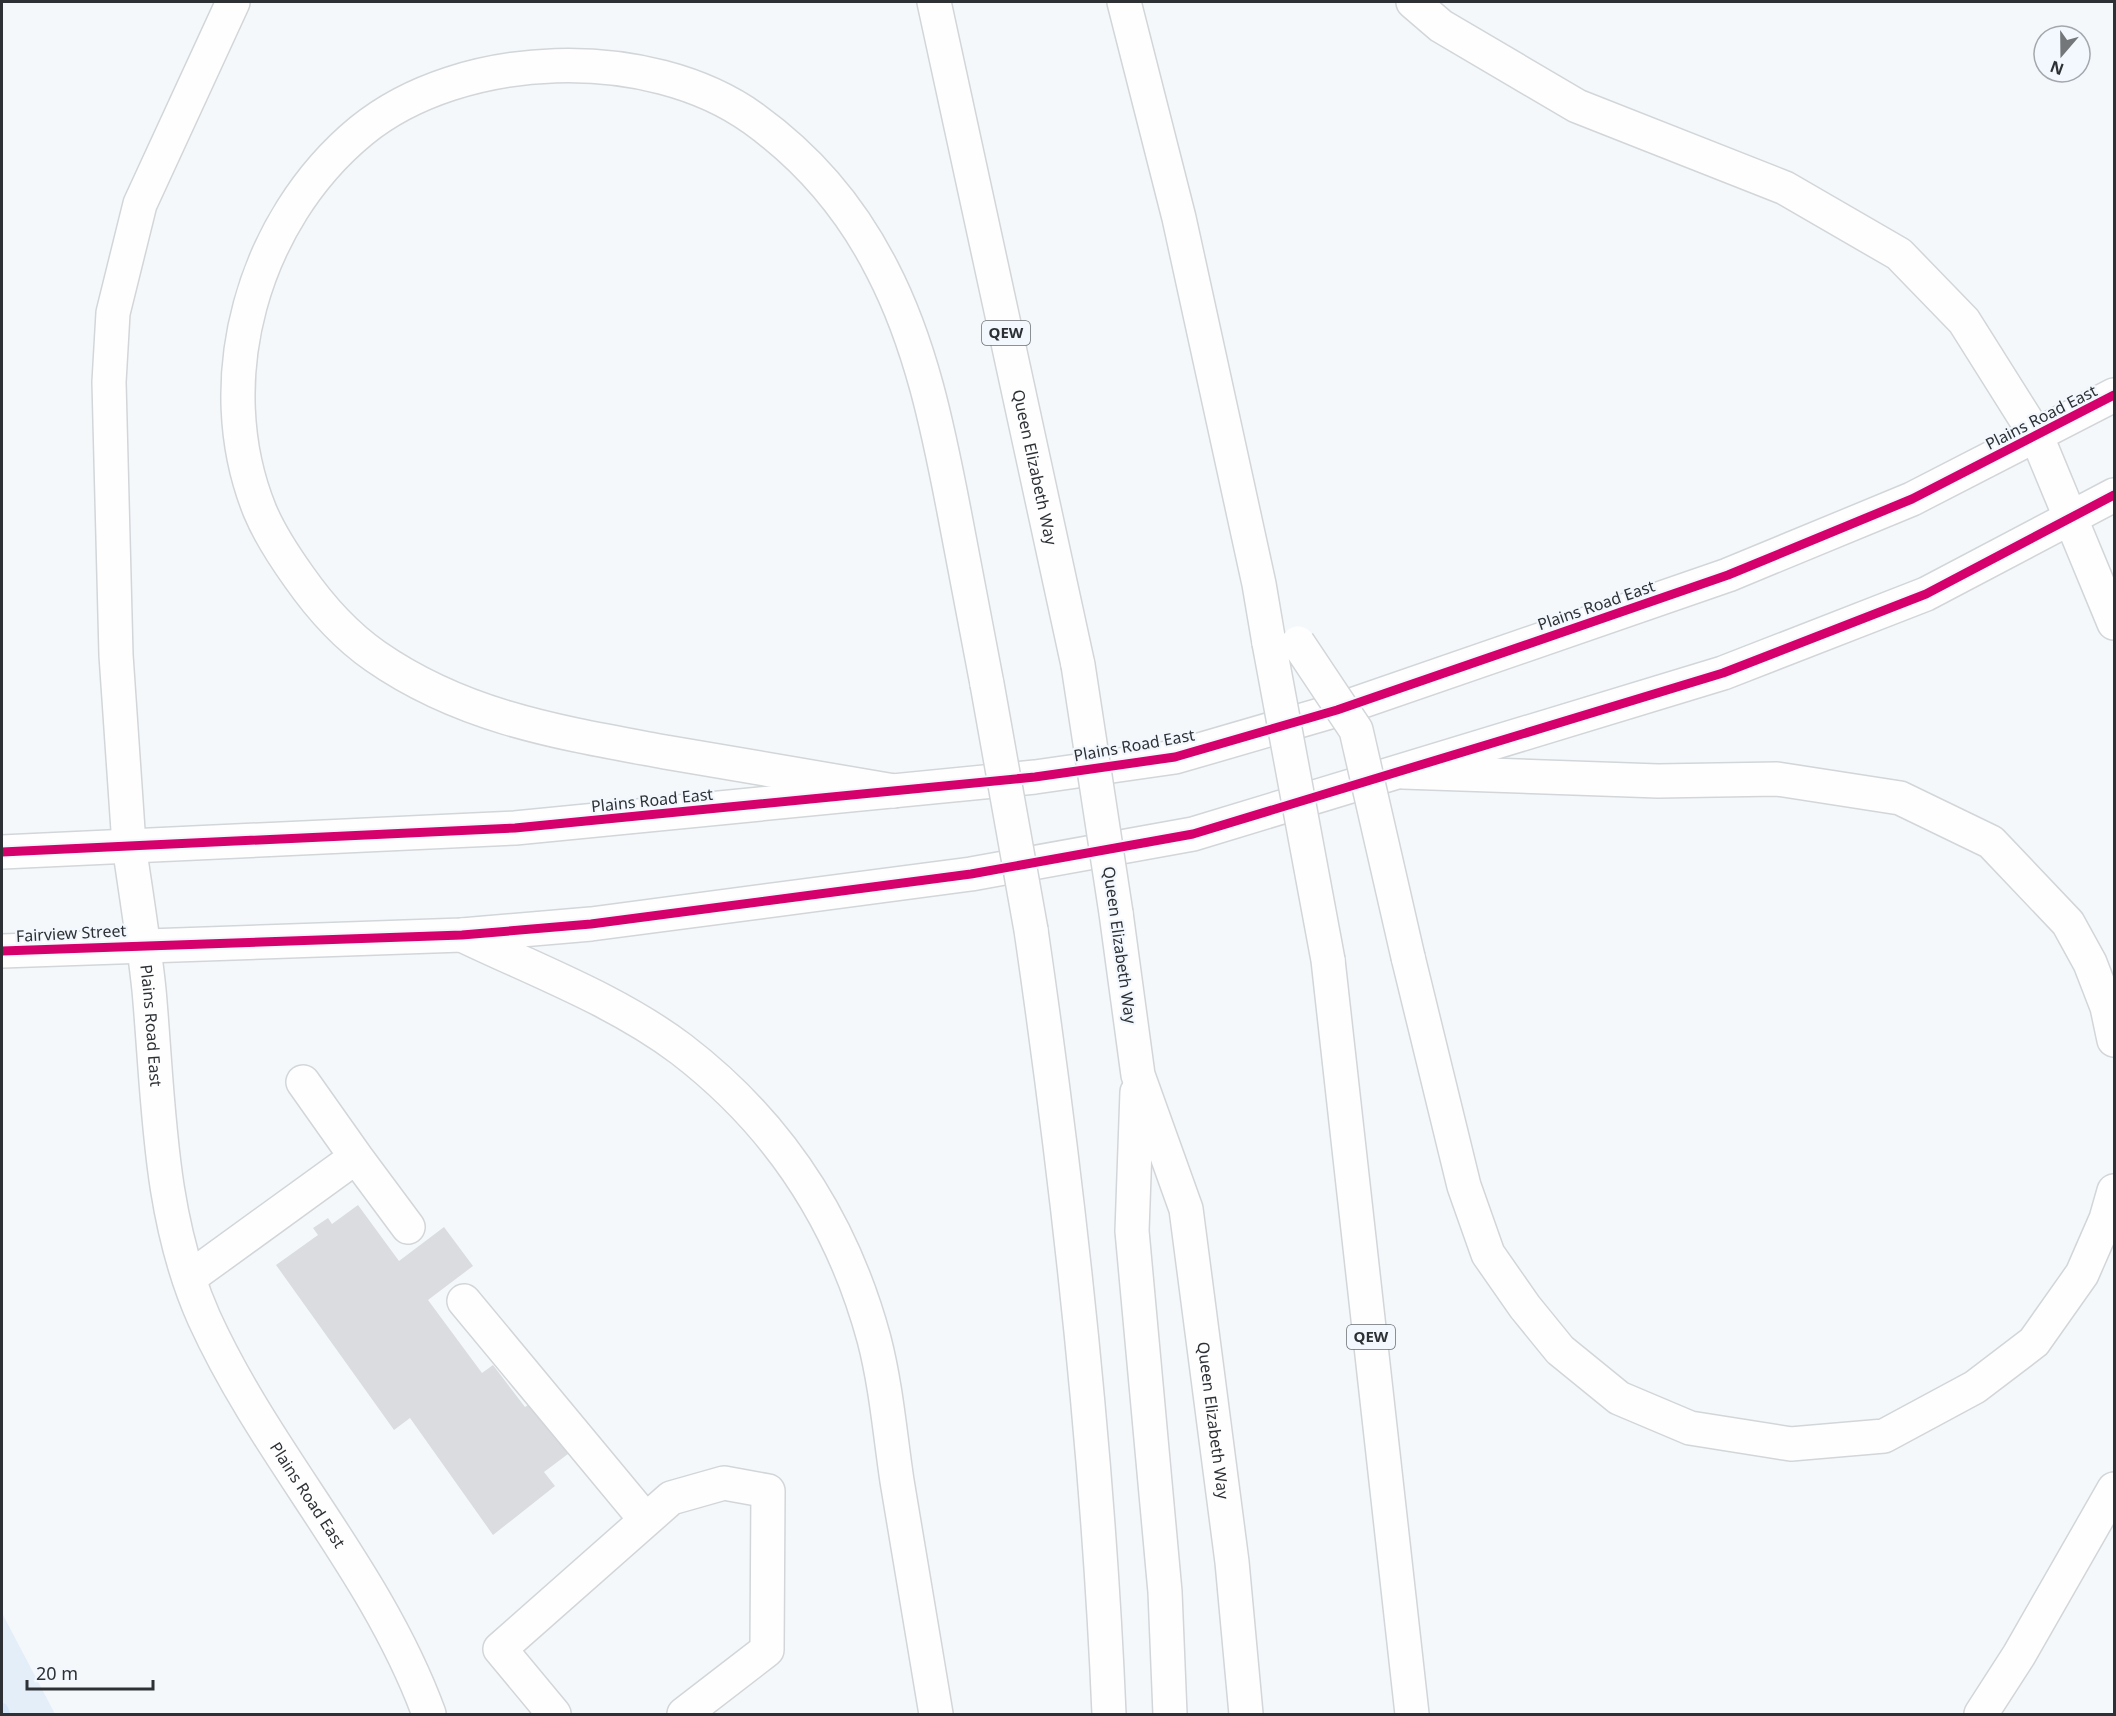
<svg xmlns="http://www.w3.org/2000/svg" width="2116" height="1716" font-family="'Noto Sans',sans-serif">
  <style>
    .built { fill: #e4eef8 }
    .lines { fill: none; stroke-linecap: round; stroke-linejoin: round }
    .stream { stroke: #d3e6fa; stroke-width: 12 }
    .building { fill: #dadce0 }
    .minor-casing { stroke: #d2d6d9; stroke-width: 36 }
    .major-casing { stroke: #d2d6d9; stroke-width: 36 }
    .highway-casing { stroke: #d2d6d9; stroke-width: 36 }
    .minor { stroke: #fefefe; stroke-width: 33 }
    .major { stroke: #fefefe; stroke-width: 33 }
    .highway { stroke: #fefefe; stroke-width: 33 }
    .highway-bridge-casing { stroke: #d2d6d9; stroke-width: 36; stroke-linecap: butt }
    .highway-bridge { stroke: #fefefe; stroke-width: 33 }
    .cycleway-casing { stroke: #f2f8fe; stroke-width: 13 }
    .cycleway { stroke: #d6006c; stroke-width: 9 }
    .labels { text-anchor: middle; stroke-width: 4.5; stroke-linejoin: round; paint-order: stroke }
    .shield { fill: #f2f8fe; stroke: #686d71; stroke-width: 1.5 }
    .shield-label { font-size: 15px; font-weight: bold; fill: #2d3135 }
    .street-label { font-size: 16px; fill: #2d3135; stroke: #f2f8fe }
  </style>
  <rect width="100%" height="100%" fill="#f5f8fb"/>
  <!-- built -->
  <path class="built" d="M2,1613L55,1714H2Z"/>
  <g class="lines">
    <!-- stream -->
    <path class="stream" d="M2,1709L4,1714"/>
  </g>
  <!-- building -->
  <path class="building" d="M358,1205L399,1261L444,1227L473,1266L428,1300L482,1373L493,1365L525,1407L531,1403L568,1454L544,1472L555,1486L493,1535L410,1418L394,1430L276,1265L318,1235L313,1228L328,1218L332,1224Z"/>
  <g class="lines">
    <!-- minor casing -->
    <g class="minor-casing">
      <path id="minor" d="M303,1082L356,1157
        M189,1278L356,1157L408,1227
        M464,1301L645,1519
        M554,1714L500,1649L671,1498L724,1483L768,1491L767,1650L684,1714"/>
    </g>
    <!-- major casing -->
    <g class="major-casing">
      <g id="major">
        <path id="s1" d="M129,845C136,894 144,942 149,990C159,1101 158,1215 204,1318C267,1457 376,1569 429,1714"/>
        <path d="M2,852L515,828L1035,777L1175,757L1337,710L1728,575L1912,499L2114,395"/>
        <path d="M2,951L462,935L591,924L971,874L1193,834L1723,673L1926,594L2114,495"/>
      </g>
    </g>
    <!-- highway casing -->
    <g class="highway-casing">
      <g id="highway">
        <path id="s2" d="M934,2L1078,665"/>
        <path d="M1124,2L1179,218L1259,584L1269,643"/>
        <path d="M1413,2L1441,26L1577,106L1785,188L1899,254L1964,321L2037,437L2114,623"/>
        <path d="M1403,772L1658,781L1777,779L1900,798L1991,842L2068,923L2090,963L2107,1007L2114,1040"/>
        <path d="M894,791C817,778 741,765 665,752C562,733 464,718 375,656C345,635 320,607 299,577C284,556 270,535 260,511C207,381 253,220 361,131C461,49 649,43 754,119C808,158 852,210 882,269C921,344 938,428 954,511C965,568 976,626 987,684"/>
        <path d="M129,845L116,655L109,382L113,313L140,204L233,2"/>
        <path id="s3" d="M1116,913L1138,1075L1186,1209L1232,1562L1246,1714"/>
        <path d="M1031,930C1069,1191 1098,1451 1109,1714"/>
        <path d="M462,935C535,970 616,1000 681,1049C779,1124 842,1221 874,1339C886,1385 890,1434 897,1481C910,1559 923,1637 936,1714"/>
        <path d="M1408,957L1464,1186L1488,1254L1525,1307L1560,1350L1619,1398L1690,1428L1791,1444L1884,1436L1975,1387L2034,1342L2082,1274L2106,1219L2114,1191"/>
        <path d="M1328,960L1412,1714"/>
        <path d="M1137,1092L1132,1231L1165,1592L1170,1714"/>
        <path d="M1981,1714L2019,1655L2114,1489"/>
      </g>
    </g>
    <!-- minor -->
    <use href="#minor" class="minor"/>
    <!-- major -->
    <use href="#major" class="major"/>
    <!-- highway -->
    <use href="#highway" class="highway"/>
    <!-- highway-bridge casing -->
    <g class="highway-bridge-casing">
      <path id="highway-bridge" d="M1269,643L1328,960
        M1298,643L1356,730L1408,957
        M1078,665L1116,913
        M987,684L1031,930"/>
    </g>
    <!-- highway-bridge -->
    <use href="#highway-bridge" class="highway-bridge"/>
    <!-- cycleway casing -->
    <g class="cycleway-casing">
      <path id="cycleway" d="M2,852L515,828L1035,777L1175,757L1337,710L1728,575L1912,499L2114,395
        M2,951L462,935L591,924L971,874L1193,834L1723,673L1926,594L2114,495"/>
    </g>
    <!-- cycleway -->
    <use href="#cycleway" class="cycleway"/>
  </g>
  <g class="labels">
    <!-- shield labels -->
    <g class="shield">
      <rect x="982" y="321" width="48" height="24" rx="4.5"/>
      <rect x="1347" y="1325" width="48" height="24" rx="4.5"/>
    </g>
    <g class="shield-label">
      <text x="1006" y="338">QEW</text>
      <text x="1371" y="1342">QEW</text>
    </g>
    <!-- street labels -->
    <g class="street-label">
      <text transform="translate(2041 417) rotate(-27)" y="6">Plains Road East</text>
      <text dy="6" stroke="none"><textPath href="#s2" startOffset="476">Queen Elizabeth Way</textPath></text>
      <text transform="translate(1596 605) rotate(-19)" y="6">Plains Road East</text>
      <text transform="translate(1134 745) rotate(-10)" y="6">Plains Road East</text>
      <text transform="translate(652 800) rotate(-6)" y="6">Plains Road East</text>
      <text transform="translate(71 933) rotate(-3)" y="6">Fairview Street</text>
      <text transform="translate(1120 945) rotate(82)" y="6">Queen Elizabeth Way</text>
      <text dy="6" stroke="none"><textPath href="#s1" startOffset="182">Plains Road East</textPath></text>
      <text dy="6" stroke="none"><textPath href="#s3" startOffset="519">Queen Elizabeth Way</textPath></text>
      <text dy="6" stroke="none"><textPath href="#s1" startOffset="686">Plains Road East</textPath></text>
    </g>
  </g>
  <!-- border -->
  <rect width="2116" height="1716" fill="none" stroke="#2d3135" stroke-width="6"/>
  <!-- north arrow -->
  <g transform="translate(2062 54) rotate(200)"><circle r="28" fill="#f2f8fe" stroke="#a3a8ae" stroke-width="1.5"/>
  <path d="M0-4.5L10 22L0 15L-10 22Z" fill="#73777a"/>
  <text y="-9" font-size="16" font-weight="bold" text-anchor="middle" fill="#2d3135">N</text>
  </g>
  <!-- scale -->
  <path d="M27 1680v9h126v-9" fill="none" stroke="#2d3135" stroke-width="3"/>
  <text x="36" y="1680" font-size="18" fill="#2d3135" stroke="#f2f8fe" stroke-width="4.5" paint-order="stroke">20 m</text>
</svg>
